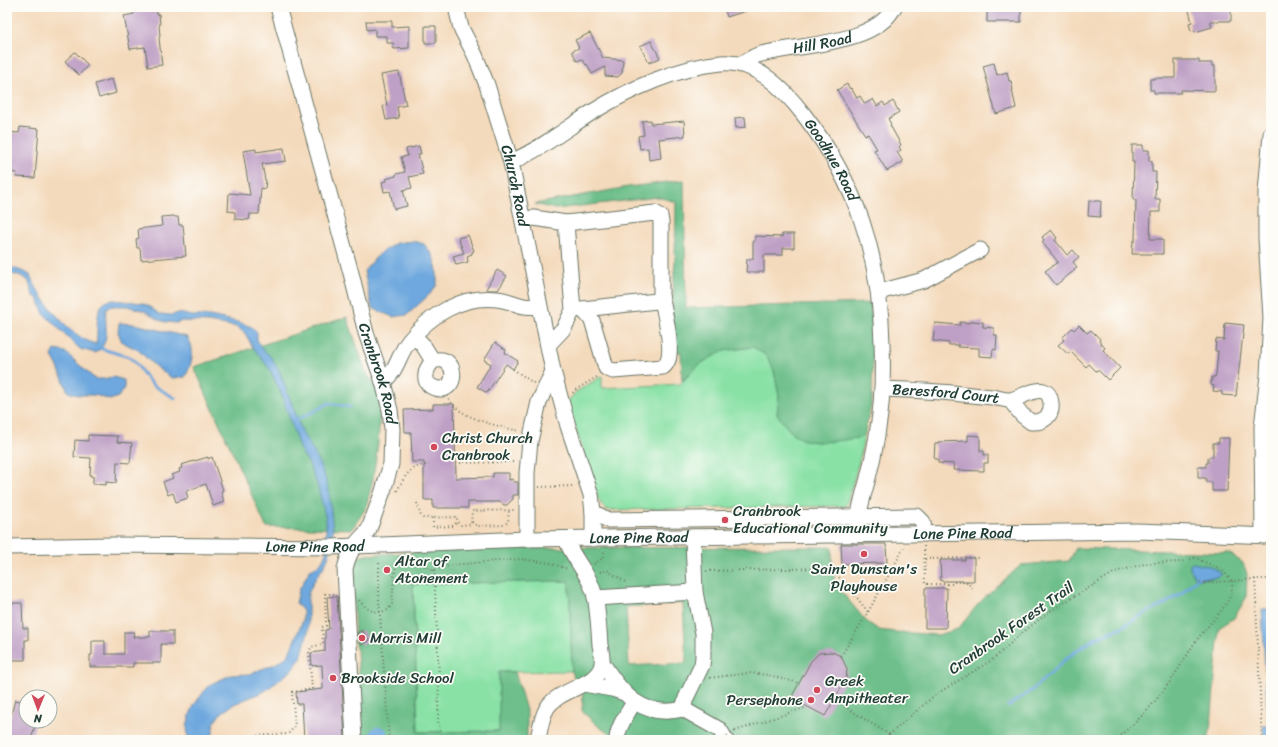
<svg xmlns="http://www.w3.org/2000/svg" width="1278" height="747" font-family="Sriracha,sans-serif">
  <style>
    .green { fill: #89e1a6; stroke: #548f6d }
    .forest { fill: #6ebf8b; stroke: #467e60; fill-rule: evenodd }
    .water { fill: #6ea8de; stroke: #467289 }
    .lines { fill: none; stroke-linecap: round; stroke-linejoin: round }
    .stream { stroke: #6ea8de; stroke-width: 3 }
    .river { stroke: #6ea8de; stroke-width: 19 }
    .building { fill: #be9fc5 }
    .minor-casing { stroke: #6a7464; stroke-width: 17 }
    .path { stroke: #6a7464; stroke-width: 2; stroke-dasharray: 1 3; stroke-linecap: butt }
    .minor { stroke: #fff; stroke-width: 15 }
    .path-bridge { stroke: #6a7464; stroke-width: 2; stroke-dasharray: 1 3; stroke-linecap: butt }
    .poi-dot { fill: #d1495b; stroke: #fdfcf7; stroke-width: 1.5 }
    .labels { text-anchor: middle; stroke-width: 3.5; stroke-linejoin: round; paint-order: stroke }
    .street-label { font-size: 15px; fill: #1f3d34; stroke: #fdfcf7 }
    .poi-label { font-size: 15px; fill: #1f3d34; stroke: #fdfcf7; text-anchor: start }
  </style>
  <rect width="100%" height="100%" fill="#fdfcf7"/>
  <filter id="ink" filterUnits="userSpaceOnUse"><feTurbulence type="fractalNoise" baseFrequency=".025" numOctaves="2"/><feDisplacementMap in="SourceGraphic" scale="8" xChannelSelector="R" yChannelSelector="G"/><feConvolveMatrix kernelMatrix="1 2 1 2 8 2 1 2 1" color-interpolation-filters="sRGB"/></filter>
  <filter id="wash" filterUnits="userSpaceOnUse"><feTurbulence type="fractalNoise" baseFrequency=".012" numOctaves="4" result="noise"/><feDisplacementMap in="SourceGraphic" scale="16" xChannelSelector="R" yChannelSelector="G"/><feGaussianBlur stdDeviation="0.9" result="paint"/><feColorMatrix in="noise" values="0 0 0 0 0 0 0 0 0 0 0 0 0 0 0 0 0 1.4 0 .05"/><feComposite in="paint" operator="in"/></filter>
  <g filter="url(#wash)">
    <rect width="100%" height="100%" fill="#f4dabc"/>
    <!-- green -->
    <path class="green" d="M753,347L767,356L774,371L779,396L777,414L821,442L864,437L859,462L846,506L606,510L599,501L567,402L576,392L602,376V388L680,384L700,364L722,351Z
      M569,581L572,671L499,672L500,731L418,732L413,584Z"/>
    <!-- forest -->
    <path class="forest" d="M684,180L686,308L871,303L873,348L872,401L864,437C847,439 818,446 801,439C791,434 783,423 777,414L779,396L774,371L767,356L753,347L722,351L700,364L682,381L681,352H675L672,314L675,259L676,202L658,197L555,209L535,204L628,187Z
      M347,317L366,372L379,392L380,416L378,443L373,479L366,508L352,529L266,527L194,367Z
      M832,547V565L835,584L866,621L879,630L896,632L938,635L958,629L979,603L1021,565L1069,561L1076,548L1229,553L1243,563L1247,574L1246,598L1234,618L1219,628L1211,726L1208,740H618L598,726L582,711L583,695L576,684L572,671L569,581L413,584L418,732L499,731V672H515L527,714V740H363L357,650L355,646L353,574C354,553 364,555 382,554L514,548ZM1190,568L1217,570L1220,573L1221,575L1213,578L1196,579ZM683,603L686,663L629,666L626,607Z"/>
    <!-- water -->
    <path class="water" d="M413,241L424,244L433,256L437,270V285L430,294L407,315L393,317L372,308L364,271L380,253L396,243Z
      M7,266L25,272L30,275C40,299 71,338 96,344C99,329 92,300 114,300L142,303L149,306L159,314L171,315L179,313L192,316H210L238,322L252,327L257,332V339L261,348L270,356L279,370L303,434L315,454L325,477L329,491L333,531L330,552L326,563L314,581L308,594V632L301,658L292,670L265,691L234,704L220,714L214,723L212,740H188L187,726L190,715L194,705L206,689L213,683L231,675L249,674L275,664L288,656L303,620V611L296,603L299,590L309,571L320,564L323,559L326,552V519L317,484L308,462L299,448L282,395L269,368L252,346L245,333L237,327L208,322L182,321L176,323L166,322L159,320L145,311L127,306H111L106,309C104,326 112,343 95,353L80,349L51,321L44,314L38,299L33,295L28,280L19,275L7,274Z
      M119,323L135,324L187,337C196,348 192,365 185,377L172,378L157,368L138,350L122,342L118,332Z
      M55,350L65,352L95,379H102L113,377L124,380V389L118,397L110,400L95,395H78L68,392L57,365L52,356Z
      M1193,563L1209,566L1221,573V575L1219,577L1201,578L1198,580L1196,579L1190,569V564Z
      M1262,609H1271V740H1264L1263,726H1268Z"/>
    <g class="lines">
      <!-- stream -->
      <path class="stream" d="M99,348L129,357L135,362L147,379L154,386L175,398
        M294,420L305,416L329,403L350,407
        M1008,706L1031,691L1067,658L1079,649L1092,640L1122,627L1143,614L1163,605L1183,592L1196,579"/>
      <!-- river -->
      <path class="river" d="M379,740V736"/>
    </g>
    <g id="blocks">
      <!-- building -->
      <path class="building" d="M132,7H156L157,14H159L160,25L159,26L160,36L159,38L162,65L148,67L145,47L130,49L124,16L134,14Z
        M724,7H752V9L727,17Z
        M987,7H1021V22H987Z
        M1188,7H1231V21H1210L1212,27L1195,32L1194,30L1191,31L1189,23L1192,22Z
        M366,21H392V27L409,26V48L394,49L393,43H387V36H375V29L367,30Z
        M425,26H436V43H425Z
        M590,33L603,58L623,60L622,73L618,77L605,76V67L592,74L587,64L586,65L582,59L577,61L572,51L579,48L575,40Z
        M651,41L660,58L649,63L640,46Z
        M75,52L88,65L79,75L65,61Z
        M1175,60H1199V63H1212V66H1215V91L1181,90V93H1154V90H1150V79H1154V78H1175Z
        M994,63L997,75L1007,72L1009,81H1011L1013,90H1012L1016,108L996,114L983,66Z
        M399,72L406,105L397,107L399,118L386,120L383,106L387,105L381,75Z
        M112,79L116,93L99,98L95,84Z
        M847,84L850,89L851,88L857,98L860,96L865,104L873,99L877,106L883,102L885,106L893,101L899,112L888,119L891,124L890,125L901,145L899,147L901,150L897,152L903,162L887,171L874,150L877,149L868,134L865,135L837,90Z
        M745,117L746,127L736,128L735,118Z
        M651,120V124L684,121L685,136L659,139L661,158L649,160L648,148L640,149L638,136L644,135L642,121Z
        M20,127L39,129L35,178L16,177L17,173L7,172L8,154H7V132L19,133Z
        M1132,145H1143V150H1149V161H1152V172H1156L1155,199H1160V212H1151L1150,239H1163V254H1132L1133,241H1135L1136,200H1133L1134,162H1132Z
        M419,146L421,154H418L423,174L409,177L412,188L403,190L407,206L394,209L390,191L384,192L382,182L387,181L386,179L396,176V174L405,172L401,157L408,156L406,149Z
        M284,148L286,161L262,164L265,180H266L265,189L261,188L259,214H250L249,220L235,219V212L228,211L229,193L250,195L243,151L256,149V152Z
        M1089,201H1101L1100,217L1088,216Z
        M174,216L175,217H178L179,225H183L186,256L141,260L140,248H137L136,239L139,238L138,229L162,226L161,217Z
        M1051,230L1057,238L1055,240L1067,255L1073,250L1079,257L1073,262L1077,267L1074,269L1075,270L1056,285L1045,271L1058,262L1042,242L1044,240L1042,237Z
        M782,234H794V248H783V255H764V272H746L747,259H753V241H755V236L782,237Z
        M468,235L474,251L472,252V254L467,256L468,262L456,265L453,256L464,253L458,238Z
        M497,270L507,276L498,290H487L486,289Z
        M971,321L983,322V327L994,328V335H997L996,350L993,349L992,357L979,356V348L958,347L959,345H949V343L933,341L935,323L960,325V322L971,323Z
        M1225,323L1244,325L1236,396L1222,395V392L1213,391L1214,386L1211,385L1212,377H1215L1216,374L1218,351H1215L1216,339L1224,340Z
        M1079,325L1087,333L1091,330L1100,339L1099,341L1105,348L1103,350L1120,368L1108,380L1098,370L1096,371L1089,364L1086,367L1071,352L1068,354L1058,345L1064,340L1062,338L1072,328L1074,330Z
        M495,342L506,350L505,353L518,361L513,369L506,364L487,393L477,387L491,364L484,360Z
        M433,404H454L456,478L493,477V473H509V480L513,479V482H518V495H513V499L507,505H504L500,502H468V508H433V500H424V462H412L411,432H405L404,410L433,409Z
        M88,435L118,436L117,442L132,443L130,463L117,462L116,483L106,482V485L93,484V476H90L91,458L74,457L75,440L88,441Z
        M968,435L980,436V451H984V455H988V463H984V471L953,470L954,464L938,463V459H934L935,443H938V442L968,441Z
        M1219,438H1229L1227,491H1212V482H1206V478H1198V467H1206V463H1208V457H1213V443H1219Z
        M208,457V459L212,457L223,490L221,491L224,502L213,506L206,484L186,491L188,498L176,502L173,493L168,495L163,482L173,478L171,475L180,472L179,469L182,468L181,465Z
        M841,544H886L887,563L842,564Z
        M965,558H974V581H941L940,560H965Z
        M925,588H947L946,628H925Z
        M337,596L345,739L304,740L302,704H297L296,692L323,689L322,665L312,666L311,653L325,651V630L329,629L327,597Z
        M7,603H22L23,628H28V640H25V660H7Z
        M362,630L369,640L362,645L358,640L357,633Z
        M150,631H173V644H161V663H133V667H90V655H92V641H105V654H124V632H134L133,637H150Z
        M832,652L841,656L847,669L846,679L825,716L791,698L811,661L819,653Z
        M15,700L26,702V721H34L33,724L35,725L31,740H7V718L10,719Z"/>
    </g>
  </g>
  <g filter="url(#ink)">
    <use href="#blocks" fill-opacity="0" stroke="#6a7464" stroke-width="1"/>
    <g class="lines">
      <!-- minor casing -->
      <g class="minor-casing">
        <g id="minor">
          <path id="s1" d="M278,7L351,273L366,333L383,382L390,410L392,429L391,464L383,491L369,529C364,536 358,540 354,547C349,554 347,560 345,569L354,740"/>
          <path id="s2" d="M456,7L461,28L475,55L487,85L511,162L553,371L568,426L591,495L593,512V539"/>
          <path id="s3" d="M742,64C747,61 752,57 758,55C795,44 875,46 894,7"/>
          <path id="s4" d="M511,162C541,149 567,128 594,111C630,89 679,67 721,63C756,60 784,89 804,115C857,184 880,255 882,343C883,371 883,400 878,428C876,445 872,462 868,478C863,497 857,515 856,535"/>
          <path d="M523,219L534,218L566,223L573,310L564,328L548,345"/>
          <path d="M566,223L655,213L660,216L661,222V296L657,301L573,310"/>
          <path d="M879,292L924,280L980,250"/>
          <path d="M582,309L592,320L606,368L613,371L663,367C665,366 666,364 667,362C674,351 664,309 661,296"/>
          <path d="M414,336L423,345L433,361C425,369 421,384 435,388C459,396 459,352 433,361"/>
          <path d="M383,382C398,370 398,355 409,341C430,315 462,295 497,299C507,300 515,304 524,306C529,307 535,306 539,306"/>
          <path id="s5" d="M882,389C909,390 935,391 962,394C972,395 982,396 992,397C998,398 1005,400 1010,400C1022,398 1048,378 1051,403C1053,416 1043,423 1031,422L1022,415L1010,400"/>
          <path d="M593,512L608,520L917,516L923,522L924,534"/>
          <path d="M1263,536L1262,427L1268,376L1271,318L1266,238V192L1271,134"/>
          <path d="M527,539V473L530,441L539,402L553,371"/>
          <path id="s6" d="M7,547L112,545L332,547L527,539L1137,531L1271,536"/>
          <path d="M595,598L695,592"/>
          <path d="M603,664C622,694 642,719 683,709L720,730L726,740"/>
          <path d="M584,684L612,689L624,693"/>
          <path d="M683,709L686,698L702,665L703,657V633L695,592L693,538"/>
          <path d="M538,740C540,729 541,718 547,708C559,688 600,686 602,663C603,658 601,650 600,645C599,629 598,612 595,596C589,572 573,560 566,539"/>
          <path d="M617,740C617,727 628,713 634,702"/>
        </g>
      </g>
      <!-- path -->
      <path class="path" d="M513,369L535,384
        M573,393L575,390L597,377
        M449,399C458,418 501,427 520,431
        M456,463L515,462
        M539,487L575,486
        M397,491C405,476 410,465 429,465
        M417,503L421,516L423,518L457,517V522L461,525L471,524L472,511L515,510
        M433,518V527L453,526L457,522
        M472,522L477,526L504,525L508,522L509,510
        M924,546L925,584H952L954,582H967L972,588
        M1269,548V556
        M925,559L962,558L963,557L979,558
        M379,563V600L389,740
        M594,564L603,558L604,551
        M434,570L439,675L438,720L442,740
        M706,571L826,568L844,581L868,612
        M600,572L607,570L627,583
        M359,600C367,610 375,615 388,610L392,604L394,576L397,563L400,560L403,559H410L434,570L452,565L520,559L550,563L568,569
        M841,656L868,612L905,546
        M710,678L749,673L768,675L799,683
        M834,700L890,735
        M735,731L807,707
        M236,740V737L288,734L295,726L292,692L312,689L309,653L311,647L323,644L322,627L326,626L325,594H334
        M883,740L935,695L992,660L1023,632L1052,610L1115,572L1148,563L1180,562L1195,558L1221,569L1232,581L1255,579
        M1114,740C1143,719 1166,690 1184,660C1189,653 1193,644 1199,637C1210,622 1235,602 1232,581L1199,583
        M1262,740L1255,579H1271"/>
      <!-- minor -->
      <use href="#minor" class="minor"/>
      <!-- path-bridge -->
      <path class="path-bridge" d="M720,740L735,731"/>
    </g>
  </g>
  <!-- markers -->
  <g class="poi-dot">
    <circle cx="434" cy="447" r="4"/>
    <circle cx="725" cy="520" r="4"/>
    <circle cx="864" cy="554" r="4"/>
    <circle cx="387" cy="570" r="4"/>
    <circle cx="362" cy="638" r="4"/>
    <circle cx="333" cy="678" r="4"/>
    <circle cx="817" cy="690" r="4"/>
    <circle cx="811" cy="700" r="4"/>
  </g>
  <g class="labels">
    <!-- street labels -->
    <g class="street-label">
      <text dy="5" stroke="none"><textPath href="#s3" startOffset="84">Hill Road</textPath></text>
      <text dy="5" stroke="none"><textPath href="#s4" startOffset="389">Goodhue Road</textPath></text>
      <text dy="5" stroke="none"><textPath href="#s2" startOffset="189">Church Road</textPath></text>
      <text dy="5" stroke="none"><textPath href="#s1" startOffset="380">Cranbrook Road</textPath></text>
      <text dy="5" stroke="none"><textPath href="#s5" startOffset="64">Beresford Court</textPath></text>
      <text dy="5" stroke="none"><textPath href="#s6" startOffset="956">Lone Pine Road</textPath></text>
      <text dy="5" stroke="none"><textPath href="#s6" startOffset="632">Lone Pine Road</textPath></text>
      <text dy="5" stroke="none"><textPath href="#s6" startOffset="308">Lone Pine Road</textPath></text>
      <text transform="translate(1011 628) rotate(-35)" y="5">Cranbrook Forest Trail</text>
    </g>
    <!-- poi labels -->
    <g class="poi-label">
      <text x="442" y="443">Christ Church<tspan x="442" dy="17">Cranbrook</tspan></text>
      <text x="733" y="516">Cranbrook<tspan x="733" dy="17">Educational Community</tspan></text>
      <text x="395" y="566">Altar of<tspan x="395" dy="17">Atonement</tspan></text>
      <text x="864" y="574" text-anchor="middle">Saint Dunstan's<tspan x="864" dy="17">Playhouse</tspan></text>
      <text x="370" y="643">Morris Mill</text>
      <text x="341" y="683">Brookside School</text>
      <text x="825" y="686">Greek<tspan x="825" dy="17">Ampitheater</tspan></text>
      <text x="803" y="705" text-anchor="end">Persephone</text>
    </g>
  </g>
  <!-- margin -->
  <rect width="1278" height="747" fill="none" stroke="#fdfcf7" stroke-width="24"/>
  <!-- north arrow -->
  <g transform="translate(38 709) rotate(181)"><circle r="19" fill="#fdfcf7" stroke="#a4b0a9"/>
  <path d="M0-3L7 15L0 10L-7 15Z" fill="#d1495b"/>
  <text y="-6" font-size="11" font-weight="bold" text-anchor="middle" fill="#1f3d34">N</text>
  </g>
</svg>
